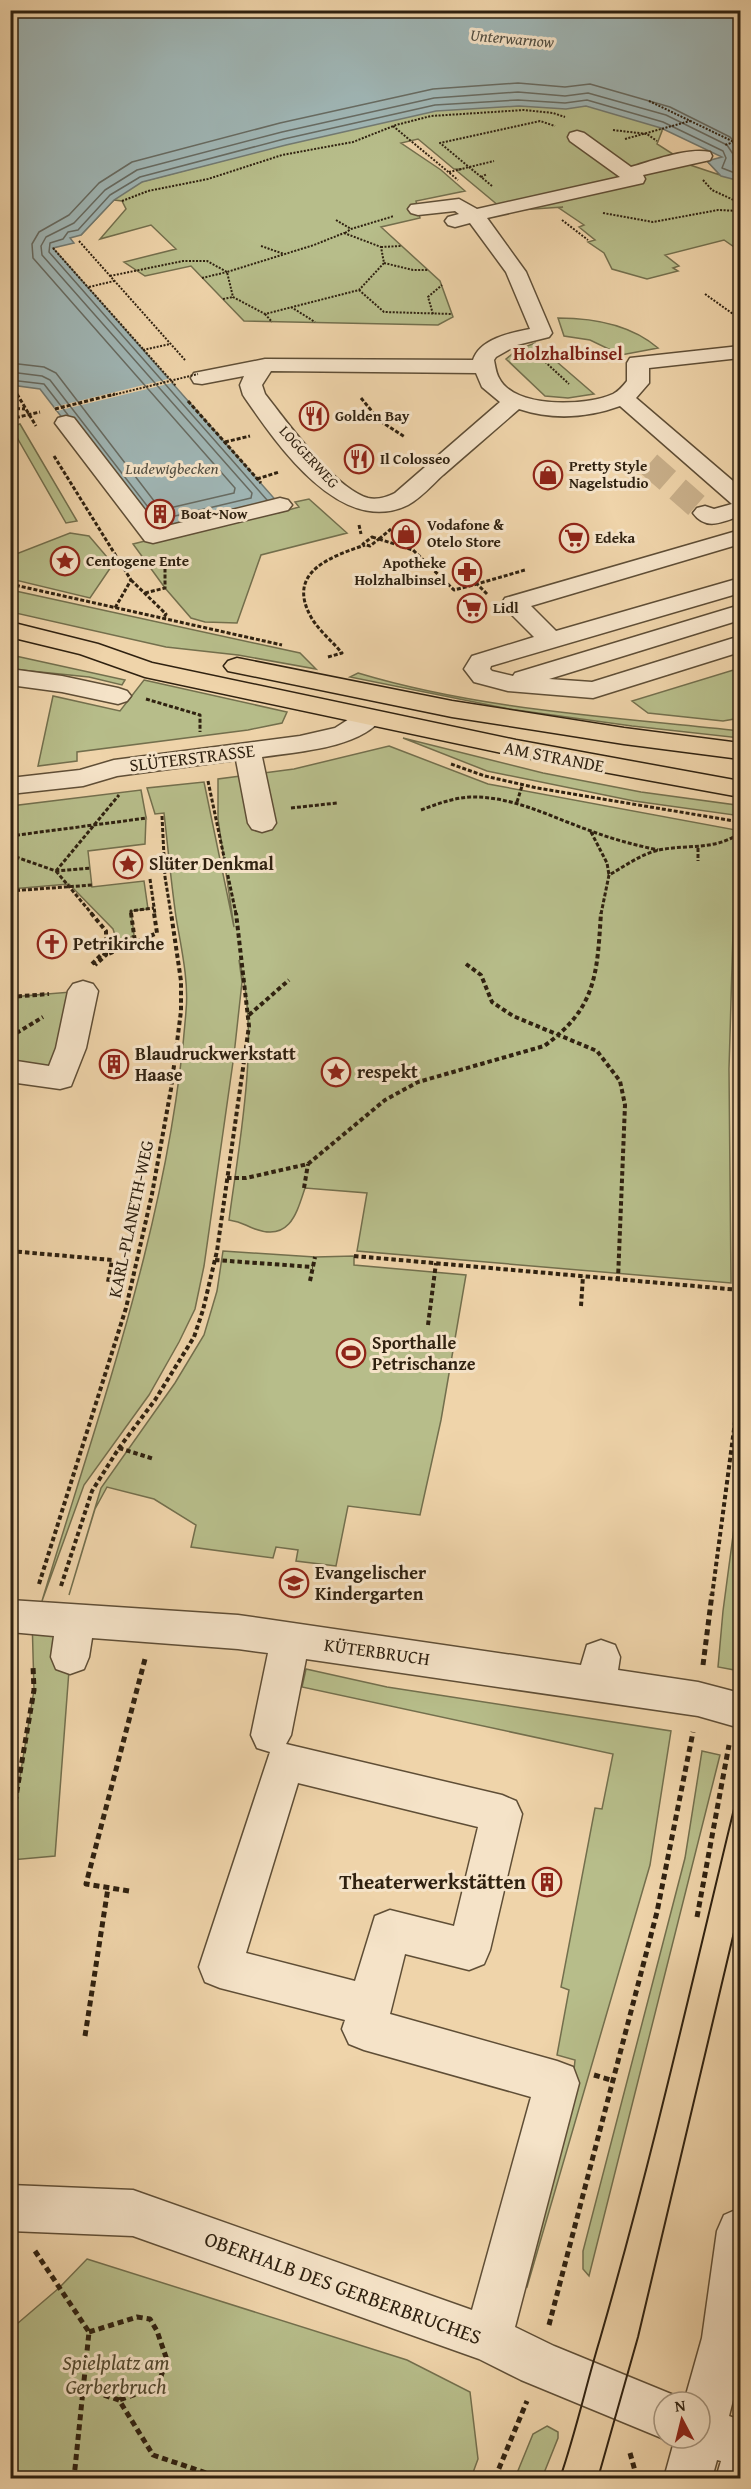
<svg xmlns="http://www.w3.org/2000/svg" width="751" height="2489" font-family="'Gentium Book Plus',serif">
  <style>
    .green { fill: #b7bd8a; stroke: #736f4d; stroke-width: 1.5 }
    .water { fill: #9fb5b4; stroke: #727a72; stroke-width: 1.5 }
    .pier { fill: #efd4aa }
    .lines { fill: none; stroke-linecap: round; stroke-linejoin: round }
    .shore { stroke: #676b62; stroke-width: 1.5 }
    .minor-tunnel { stroke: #c9b08b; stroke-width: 25; stroke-dasharray: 25 13; stroke-linecap: butt }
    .minor-casing { stroke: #5f4e36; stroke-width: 3 }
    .major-casing { stroke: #2f2110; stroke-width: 3 }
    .path-far3 { stroke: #2f2110; stroke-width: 2; stroke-dasharray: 2 1.5; stroke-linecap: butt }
    .path-far2 { stroke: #2f2110; stroke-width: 3; stroke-dasharray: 4 2; stroke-linecap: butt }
    .path-far1 { stroke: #2f2110; stroke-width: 4; stroke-dasharray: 4.5 3; stroke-linecap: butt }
    .path { stroke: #2f2110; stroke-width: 5; stroke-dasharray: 6 4; stroke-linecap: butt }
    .minor { fill: #f5e3c8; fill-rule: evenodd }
    .major { fill: #efd4aa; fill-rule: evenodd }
    .tram { stroke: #2f2110; stroke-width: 2 }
    .path-bridge-far1 { stroke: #2f2110; stroke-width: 2; stroke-dasharray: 2 1.5; stroke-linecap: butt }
    .path-bridge { stroke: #2f2110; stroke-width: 3; stroke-dasharray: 4 2; stroke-linecap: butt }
    .labels { text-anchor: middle; stroke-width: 6; stroke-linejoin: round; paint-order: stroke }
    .far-poi-label { font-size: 15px; font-weight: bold; fill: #2f2110; stroke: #f5e3c8; text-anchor: start }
    .far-street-label { font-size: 15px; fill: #2f2110; stroke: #f5e3c8 }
    .far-water-label { font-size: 16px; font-style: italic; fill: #514d41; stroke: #f5e3c8 }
    .far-quarter-label { font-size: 18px; font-weight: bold; fill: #7a1f14; stroke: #f5e3c8 }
    .street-label { font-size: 18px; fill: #2f2110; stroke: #f5e3c8 }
    .poi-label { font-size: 18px; font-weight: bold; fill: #2f2110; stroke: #f5e3c8; text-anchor: start }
    .near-poi-label { font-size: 21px; font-weight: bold; fill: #2f2110; stroke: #f5e3c8; text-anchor: end }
    .near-street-label { font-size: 21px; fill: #2f2110; stroke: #f5e3c8 }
    .near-park-label { font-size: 21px; font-style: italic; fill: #51482e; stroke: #f5e3c8 }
  </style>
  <rect width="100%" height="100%" fill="#efd4aa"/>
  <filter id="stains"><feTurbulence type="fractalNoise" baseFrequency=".00333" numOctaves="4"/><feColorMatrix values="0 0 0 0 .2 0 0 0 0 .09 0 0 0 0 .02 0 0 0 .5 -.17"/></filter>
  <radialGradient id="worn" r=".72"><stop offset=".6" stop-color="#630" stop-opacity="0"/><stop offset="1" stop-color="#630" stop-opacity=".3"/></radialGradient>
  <!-- green -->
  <path class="green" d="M563,90L662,128V131L657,144L690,165L720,175L707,161L740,157V251L724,240L665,255L679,266L673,268L678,271L647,279L612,269L604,253L588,242L595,240L579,227L584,225L559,208L563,207L505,211L457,171L462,169H454L418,139L401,143L441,170L465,191L416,201L420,218L381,227L440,281L453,317L438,325L244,321L191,266L145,276L124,262L176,249L151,225L100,239L126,209L122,201L114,200L81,235L89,221L129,185L410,112Z
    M558,318C593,318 630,324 658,348L621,355L590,340L564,336Z
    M535,343L594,394L568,398L545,396L506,359L517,350Z
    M20,424L77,521L66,523L11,427Z
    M309,499L347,533L261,555L237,623L205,622L191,618L165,588L133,544L274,509L278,513L299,507L295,502Z
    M70,533L89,536L113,564L90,598L11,579V556Z
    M11,590L300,653L316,669L238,655L166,647L11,612Z
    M11,655L125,680L122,685L89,677L11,669Z
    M740,668V718L723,721L648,713L632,701Z
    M358,673C481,710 613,717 740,731V738L632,726L509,709L350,677Z
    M144,680L287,712L282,723L248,730L77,752V761L38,766L53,696L120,711Z
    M403,738L543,773L641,792L736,805L734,815L634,801L487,771Z
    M389,746L488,784L736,830L729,1069L731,1283L357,1251L367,1193L305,1188C297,1212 290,1242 255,1229C244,1225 243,1222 229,1220C239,1143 261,1034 239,960L242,982L234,1055L204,1266L195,1309L179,1342L149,1395L84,1485L42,1601C100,1408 171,1214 186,1011C189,981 181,947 176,917C171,882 168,848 164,813L155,814L147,788L204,782L234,927L218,819V779L294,769Z
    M141,790L146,817L145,844L88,851L92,887L144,881L148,909L131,911L134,935L126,940L116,938L113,929L69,884L11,889V806Z
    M83,991L60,1078L11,1071V997Z
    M223,1251L315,1257L354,1256V1265L466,1275L441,1420L420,1515L348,1506L336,1566L296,1561L298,1550L276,1547L273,1558L191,1547L196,1525L154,1499L107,1487L95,1509L69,1595L101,1488L175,1383L204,1335L217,1291Z
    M740,1483V1671L718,1667L723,1611Z
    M32,1617L76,1621L70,1657L55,1856L11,1860V1832L34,1690Z
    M306,1669L387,1687L671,1731L650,1865L527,2287L518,2279L574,2070L575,2060L557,2055L569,1990L561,1987L595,1808L602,1809L613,1754L302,1687Z
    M702,1751L720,1755L589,2276L583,2269V2251L685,1858Z
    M87,2259L407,2360L470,2392L478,2459L471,2478H11V2329L59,2288Z
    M547,2426L558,2432V2438L542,2478H515L533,2434Z"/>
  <!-- water -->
  <path class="water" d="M11,11H739L735,13L736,24L740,26V181L721,176L707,161L722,157L661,128L586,106L566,109L519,106L436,111L286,145L142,182L114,200L81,235L70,238L74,243L53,248L280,505L153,536L40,389L11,385Z"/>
  <!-- pier -->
  <path class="pier" d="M172,378L176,382L57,411L54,407Z"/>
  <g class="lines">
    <!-- shore -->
    <path class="shore" d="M10,363L44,367L56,373L161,510L234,493L235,488L33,258L32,244L39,232L69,215L99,183L132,162L280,123L433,89L518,83L565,87L590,84L670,107L730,137L740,148
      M10,372L42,376L50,380L158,520L251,498L252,493L42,255L41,246L46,237L74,223L105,190L137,170L282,132L434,98L518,92L565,96L588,93L666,115L727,145L733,154V164L740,167
      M10,380L44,384L68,415
      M267,500L49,252L50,243L63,239L68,232L78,230L110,195L140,177L284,139L435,105L518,100L565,103L587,100L663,122L723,151L726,158L722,168L740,175"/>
    <!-- minor-tunnel -->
    <path class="minor-tunnel" d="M649,464L705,513"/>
    <!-- minor casing -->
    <g class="minor-casing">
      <path id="minor" d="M577,131L584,133L631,167C652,161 688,147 710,152L712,156L710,160L643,175L645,179L643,183L487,218L526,272L552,333L549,337L517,345L496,357L494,360C495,365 496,373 499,378C514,409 587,406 613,394C619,391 623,386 627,381V363L630,358L740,346V358L649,368V383L636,398L740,487V516C722,522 706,531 693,513L697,508L705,506L714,509L732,504L620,406C587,418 552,420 519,409C494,431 468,453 443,475C432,485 421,498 408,505C340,538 276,443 243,395L240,385L244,376L202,384L194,383L191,378L194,373L265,359L473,360C480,339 509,333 530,329L506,272L470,223L455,227L448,225L445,221L448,217L459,214L455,211L418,215L411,213L408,209L411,205L459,199L477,209L620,177L570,141L568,137L570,133ZM271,371L476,373L482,387L500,402L395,493C387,497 377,500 368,498C334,488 287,422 265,394L262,385Z
        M66,416L74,418L159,528L280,498L288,500L292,505L288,510L153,543L145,541L55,423L58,418Z
        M740,530V544L531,606L556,631L740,578V593L491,666L490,669L492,671L513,676L515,673L740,605V620L549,679L592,682L740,636V652L593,698L508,691L474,682L464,669L472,656L534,637L505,608L502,603L505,598Z
        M10,669L62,676L118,688L127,691L131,696L127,701L118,704L62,692L10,685Z
        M369,710L378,712L382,718C361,748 296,752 262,757L276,823L272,829L262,832L252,829L248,823L236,760L117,776L83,786L10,794V778L80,770L114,760L300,736L335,728L360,712Z
        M83,981L93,984L98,991L86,1048L71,1086L60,1089L10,1082V1060L49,1066L56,1048L68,991L73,984Z
        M10,1600L238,1615L581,1665L587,1645L601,1640L615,1645L620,1657L618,1670L698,1682L740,1693V1728L698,1716L306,1659L291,1735L286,1744L502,1795L516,1801L522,1814L490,1950L484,1964L469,1970L405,1954L390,2014L557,2061L573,2067L579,2083L515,2327L554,2346L681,2398L683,2402H664V2438H667L664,2439L521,2380L479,2359L133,2236L10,2231V2185L133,2190L472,2310L531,2097L364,2050L349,2044L342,2029L345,2020L220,1988L205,1982L199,1967L270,1752L257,1748L251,1735L268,1653L238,1649L92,1638L89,1657L84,1669L70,1674L56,1669L51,1657L54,1636L10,1632ZM298,1783L478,1827L454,1926L390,1910L375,1916L355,1981L246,1953Z
        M740,2208V2372L729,2416L740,2420V2478H716L721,2461L717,2460L712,2478H664L675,2438H700V2402H684L702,2338L717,2231L724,2215Z"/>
    </g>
    <!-- major casing -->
    <g class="major-casing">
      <path id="major" d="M10,622L98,644L152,663L516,740L740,781V797L516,756L145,677L80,654L10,637Z
        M237,658L452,701L624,728L740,743V759L624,744L452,717L228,671L224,666L228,661Z"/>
    </g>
    <!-- path-far3 -->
    <path class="path-far3" d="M649,101L734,142L725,145
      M393,126L458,180
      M613,130L647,134L657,141
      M625,139L690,121
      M449,172L494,161
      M481,177L487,174
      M703,180L712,190L740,203
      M492,186L440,143L540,121L555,126
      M122,201L148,191L208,179L282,155L353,142L396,125L431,116L524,110L553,113L565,117
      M603,213L653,222L718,210L740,211
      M336,220L351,229
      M562,220L588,240
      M344,233L381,247L384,263L359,290L265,314L233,297L227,272L314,245Z
      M345,233L351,229L394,216
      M79,241L185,360
      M261,246L284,254
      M381,247L401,246
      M53,248L176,386
      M384,263L413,270H428
      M110,276L183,261H207L227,272
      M202,278L227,272
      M89,287L114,281
      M359,290L384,312L452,314
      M705,294L740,319
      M223,299L233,297
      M291,307L315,322
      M265,314L272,322
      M433,314L428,297L442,285
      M143,350L170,344
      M540,357L569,384
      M10,393H16L18,396"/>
    <!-- path-far2 -->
    <path class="path-far2" d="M17,394L36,426
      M361,398L380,421L405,437
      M188,401L261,483
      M10,408L25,409
      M10,419L40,412
      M225,442L250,436
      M54,456L131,580L115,608
      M257,479L279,472
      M359,525L361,534
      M372,537L379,539L370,546L363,544Z
      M379,539L413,550L454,590L477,584
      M379,539L391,529
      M131,580L166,614L163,619
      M10,584L282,645
      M145,593L165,588V559
      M487,594L477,584L525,570
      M328,657L342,653C332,641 319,631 311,617C286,572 330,557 365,545
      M146,699L200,715V732
      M451,764L485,776L537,788L740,822
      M208,781L236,914
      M517,802L522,786
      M291,808L337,803
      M421,810C437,804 453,798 470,797C513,796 551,817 591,831C612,839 635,845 658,850
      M162,816L165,877L171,914
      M591,832L607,863L609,875
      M10,836L147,818
      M698,848V861
      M10,855L56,871L91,868
      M56,871L92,914
      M56,871L119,795
      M150,879L155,914
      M10,891L92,885
      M131,914V911L154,908
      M601,914L609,875C625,866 641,854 659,850C688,844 714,851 740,833"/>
    <!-- path-far1 -->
    <path class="path-far1" d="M91,913L106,931V955L95,965
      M131,913L135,942
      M92,964L103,953L106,955L157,933L154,913
      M466,964L481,975L492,1002L513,1016L597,1051L620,1081L625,1105L618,1279
      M10,997L49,994
      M249,1015L289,980
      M10,1037L43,1017
      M227,1178H246L308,1164L385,1100L418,1082L544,1046C597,1008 597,973 601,913
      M304,1188L308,1164
      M10,1251L112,1260L108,1282
      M354,1256L740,1290
      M215,1260L313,1267
      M310,1281L315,1257
      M581,1306L583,1276
      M428,1325L436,1263
      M119,1448L154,1459
      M39,1584L126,1308L152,1194L171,1089L181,1011V981L171,913
      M61,1586L92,1491L119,1448L155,1400L194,1337L203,1310L217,1251L249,1026L236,913
      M712,1596L740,1384V1354"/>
    <!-- path -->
    <path class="path" d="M703,1665L712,1594
      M10,1832L34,1690L33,1666
      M129,1891L86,1884L145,1659
      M697,1917L729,1745
      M85,2036L108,1888
      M594,2075L614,2081
      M35,2251L89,2332L74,2478
      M549,2325L657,1912L693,1732
      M89,2332L137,2317L150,2319L157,2331L167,2360L157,2387L119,2400
      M85,2389L119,2400L153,2455L221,2478
      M630,2453L637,2478
      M495,2478L527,2401"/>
    <!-- minor -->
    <use href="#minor" class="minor"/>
    <!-- major -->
    <use href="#major" class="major"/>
    <!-- tram -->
    <path class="tram" d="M560,2478C576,2432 586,2385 600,2339C653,2156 695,1969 740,1784
      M598,2478L638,2337L740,1907"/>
    <!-- path-bridge-far1 -->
    <path class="path-bridge-far1" d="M109,396L198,374"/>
    <!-- path-bridge -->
    <path class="path-bridge" d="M55,409L115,394"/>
  </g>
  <!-- icons -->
  <defs>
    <g id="restaurant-ring" transform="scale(1.5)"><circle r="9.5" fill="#f5e3c8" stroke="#8f2418" stroke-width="1.5"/><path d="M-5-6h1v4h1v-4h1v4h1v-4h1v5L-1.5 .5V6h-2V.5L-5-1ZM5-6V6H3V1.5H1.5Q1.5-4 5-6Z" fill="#8f2418"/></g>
    <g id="shop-ring" transform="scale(1.5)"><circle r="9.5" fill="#f5e3c8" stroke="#8f2418" stroke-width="1.5"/><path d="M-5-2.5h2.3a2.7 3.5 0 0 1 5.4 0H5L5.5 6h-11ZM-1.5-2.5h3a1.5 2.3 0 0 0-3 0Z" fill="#8f2418"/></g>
    <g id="building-ring" transform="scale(1.5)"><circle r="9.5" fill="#f5e3c8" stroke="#8f2418" stroke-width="1.5"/><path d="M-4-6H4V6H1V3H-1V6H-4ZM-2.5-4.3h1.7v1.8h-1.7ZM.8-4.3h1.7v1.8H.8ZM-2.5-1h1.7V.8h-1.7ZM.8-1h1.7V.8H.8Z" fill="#8f2418"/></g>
    <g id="supermarket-ring" transform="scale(1.5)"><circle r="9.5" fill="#f5e3c8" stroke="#8f2418" stroke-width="1.5"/><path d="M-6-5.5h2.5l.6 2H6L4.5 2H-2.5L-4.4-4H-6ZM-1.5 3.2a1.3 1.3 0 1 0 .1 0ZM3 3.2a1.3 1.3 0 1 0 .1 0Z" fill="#8f2418"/></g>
    <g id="sight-ring" transform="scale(1.5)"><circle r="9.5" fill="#f5e3c8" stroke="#8f2418" stroke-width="1.5"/><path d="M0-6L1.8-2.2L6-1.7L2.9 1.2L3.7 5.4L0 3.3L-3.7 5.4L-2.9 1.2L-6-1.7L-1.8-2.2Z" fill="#8f2418"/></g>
    <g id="pharmacy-ring" transform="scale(1.5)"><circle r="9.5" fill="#f5e3c8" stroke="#8f2418" stroke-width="1.5"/><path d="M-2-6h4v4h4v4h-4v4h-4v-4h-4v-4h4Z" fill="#8f2418"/></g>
    <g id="church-ring" transform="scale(1.5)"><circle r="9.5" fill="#f5e3c8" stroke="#8f2418" stroke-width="1.5"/><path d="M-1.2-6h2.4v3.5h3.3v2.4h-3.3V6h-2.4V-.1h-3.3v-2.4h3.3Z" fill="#8f2418"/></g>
    <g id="stadium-ring" transform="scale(1.5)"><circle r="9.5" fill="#f5e3c8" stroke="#8f2418" stroke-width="1.5"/><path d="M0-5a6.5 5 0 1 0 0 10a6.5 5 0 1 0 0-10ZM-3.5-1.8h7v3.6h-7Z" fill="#8f2418"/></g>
    <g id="school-ring" transform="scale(1.5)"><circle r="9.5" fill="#f5e3c8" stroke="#8f2418" stroke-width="1.5"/><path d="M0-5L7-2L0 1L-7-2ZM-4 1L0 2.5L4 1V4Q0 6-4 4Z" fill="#8f2418"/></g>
  </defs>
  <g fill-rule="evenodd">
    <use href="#restaurant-ring" x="314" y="416"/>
    <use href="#restaurant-ring" x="359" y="459"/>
    <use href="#shop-ring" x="548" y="475"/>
    <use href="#building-ring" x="160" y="514"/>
    <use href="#shop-ring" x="406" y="534"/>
    <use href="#supermarket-ring" x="574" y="538"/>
    <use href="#sight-ring" x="65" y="561"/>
    <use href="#pharmacy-ring" x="467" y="572"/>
    <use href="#supermarket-ring" x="472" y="608"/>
    <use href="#sight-ring" x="128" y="864"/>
    <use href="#church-ring" x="52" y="944"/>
    <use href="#building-ring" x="114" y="1064"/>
    <use href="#sight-ring" x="336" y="1072"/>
    <use href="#stadium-ring" x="351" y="1353"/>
    <use href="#school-ring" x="294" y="1583"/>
    <use href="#building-ring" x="547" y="1882"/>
  </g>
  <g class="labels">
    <!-- far-poi labels -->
    <g class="far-poi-label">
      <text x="335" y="421">Golden Bay</text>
      <text x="380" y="464">Il Colosseo</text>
      <text x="569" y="471">Pretty Style<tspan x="569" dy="17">Nagelstudio</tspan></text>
      <text x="181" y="519">Boat~Now</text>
      <text x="427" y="530">Vodafone &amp;<tspan x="427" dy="17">Otelo Store</tspan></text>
      <text x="595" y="543">Edeka</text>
      <text x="86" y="566">Centogene Ente</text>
      <text x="446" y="568" text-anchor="end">Apotheke<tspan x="446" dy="17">Holzhalbinsel</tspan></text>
      <text x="493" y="613">Lidl</text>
    </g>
    <!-- far-street labels -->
    <g class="far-street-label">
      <text transform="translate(309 457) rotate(47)" y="5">LOGGERWEG</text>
    </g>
    <!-- far-water labels -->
    <g class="far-water-label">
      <text transform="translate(512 38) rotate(5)" y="6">Unterwarnow</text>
      <text x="172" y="474">Ludewigbecken</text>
    </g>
    <!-- far-quarter labels -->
    <g class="far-quarter-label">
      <text x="568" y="360">Holzhalbinsel</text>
    </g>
    <!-- street labels -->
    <g class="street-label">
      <text transform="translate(554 757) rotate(11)" y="6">AM STRANDE</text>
      <text transform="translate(192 758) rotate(-7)" y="6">SLÜTERSTRASSE</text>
      <text transform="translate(131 1219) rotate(-78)" y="6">KARL-PLANETH-WEG</text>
      <text transform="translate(377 1652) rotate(8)" y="6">KÜTERBRUCH</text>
    </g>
    <!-- poi labels -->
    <g class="poi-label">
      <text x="149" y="870">Slüter Denkmal</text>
      <text x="73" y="950">Petrikirche</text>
      <text x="135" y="1060">Blaudruckwerkstatt<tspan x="135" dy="21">Haase</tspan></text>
      <text x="357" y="1078">respekt</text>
      <text x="372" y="1349">Sporthalle<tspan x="372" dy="21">Petrischanze</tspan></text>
      <text x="315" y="1579">Evangelischer<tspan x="315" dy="21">Kindergarten</tspan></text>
    </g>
    <!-- near-poi labels -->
    <g class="near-poi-label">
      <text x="526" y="1889">Theaterwerkstätten</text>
    </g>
    <!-- near-street labels -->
    <g class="near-street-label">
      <text transform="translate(343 2288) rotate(20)" y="7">OBERHALB DES GERBERBRUCHES</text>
    </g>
    <!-- near-park labels -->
    <g class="near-park-label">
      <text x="116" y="2370">Spielplatz am<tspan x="116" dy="24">Gerberbruch</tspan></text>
    </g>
  </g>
  <!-- margin -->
  <rect width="751" height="2489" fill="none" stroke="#efd4aa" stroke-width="36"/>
  <rect x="12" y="12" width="727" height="2465" fill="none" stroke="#2f2110" stroke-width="3"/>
  <rect x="18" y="18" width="715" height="2453" fill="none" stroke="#2f2110" stroke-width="1.5"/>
  <!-- north arrow -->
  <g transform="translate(682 2420) rotate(353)"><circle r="28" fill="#f5e3c8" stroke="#a6957e" stroke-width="1.5"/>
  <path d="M0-4.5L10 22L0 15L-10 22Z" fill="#8f2418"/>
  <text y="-9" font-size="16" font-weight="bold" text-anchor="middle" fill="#2f2110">N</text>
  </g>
  <rect width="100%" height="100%" filter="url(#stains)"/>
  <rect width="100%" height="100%" fill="url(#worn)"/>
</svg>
